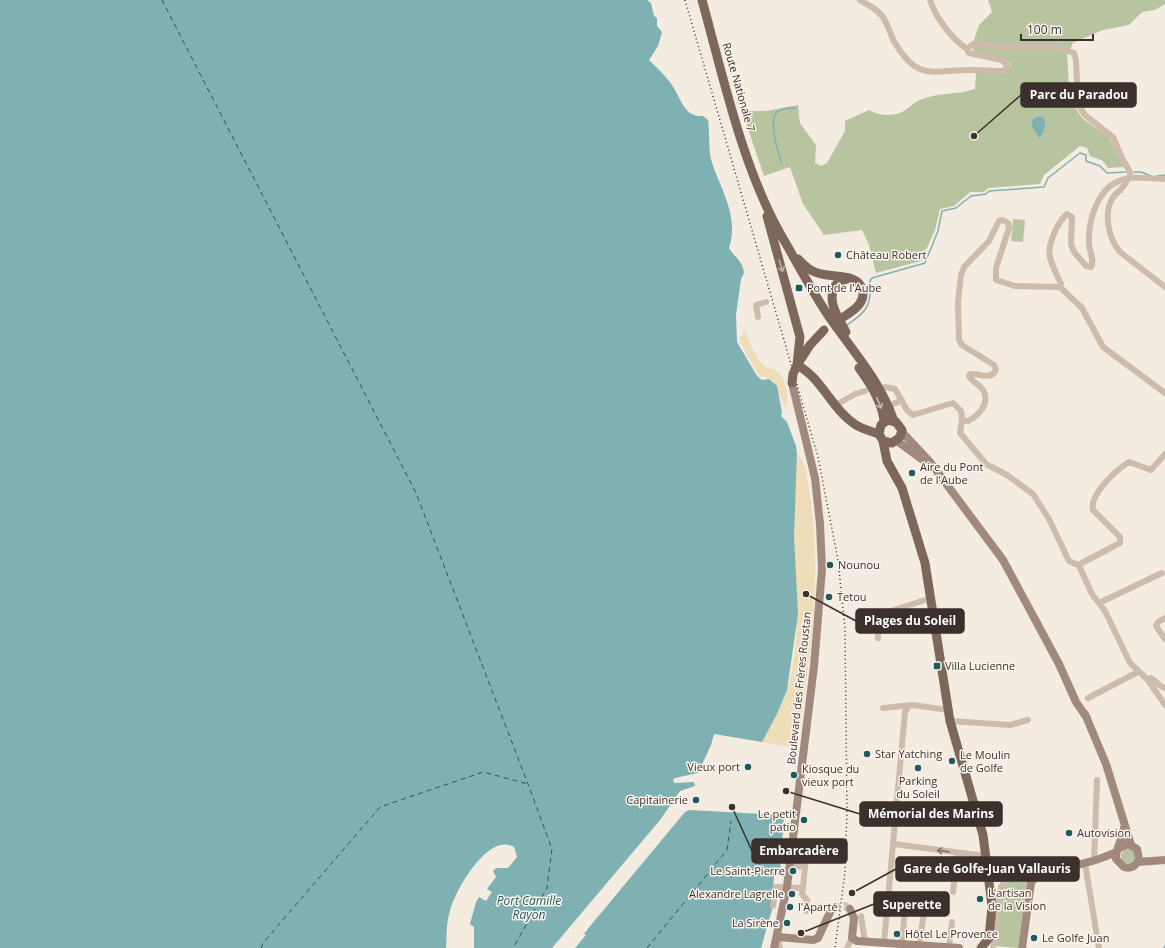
<svg xmlns="http://www.w3.org/2000/svg" width="1165" height="948" font-family="'Open Sans',sans-serif">
  <style>
    .green { fill: #b8c4a0 }
    .sand { fill: #efdcb8 }
    .water { fill: #7fb0b2 }
    .lines { fill: none; stroke-linecap: round; stroke-linejoin: round }
    .stream { stroke: #7fb0b2; stroke-width: 1.5 }
    .ferry { stroke: #1f5a5e; stroke-width: 1; stroke-dasharray: 5 4; stroke-linecap: butt }
    .secondary-tunnel { stroke: #cfc6bd; stroke-width: 8; stroke-dasharray: 8 4; stroke-linecap: butt }
    .street { stroke: #cdbbac; stroke-width: 6 }
    .secondary { stroke: #a18a7d; stroke-width: 8 }
    .primary { stroke: #7d675c; stroke-width: 9 }
    .rail { stroke: #3b302b; stroke-width: 1.5; stroke-dasharray: 1 3; stroke-linecap: butt }
    .primary-bridge { stroke: #7d675c; stroke-width: 9 }
    .oneway { stroke: #c2b5ac }
    .oneway2 { stroke: #7d6f65 }
    .poi-dot { fill: #1f5a5e; stroke: #fbf5ee; stroke-width: 1.5 }
    .labels { text-anchor: middle; stroke-width: 3; stroke-linejoin: round; paint-order: stroke }
    .street-label { font-size: 11px; fill: #3b302b; stroke: #fbf5ee }
    .poi-label { font-size: 11px; fill: #3b302b; stroke: #fbf5ee; text-anchor: start }
    .water-label { font-size: 12px; font-style: italic; fill: #1f5a5e; stroke: #fbf5ee }
    .leader { fill: none; stroke: #3b302b; stroke-width: 1.5 }
    .callout-dot { fill: #3b302b; stroke: #fbf5ee; stroke-width: 1.5 }
    .callout { fill: #3b302b; stroke: #3b302b; stroke-width: 1.5 }
    .callout-label { font-size: 12px; text-anchor: middle; font-weight: bold; fill: #fff }
  </style>
  <rect width="100%" height="100%" fill="#f4ebe1"/>
  <!-- green -->
  <path class="green" d="M988,0H1165V4L1155,10L1142,12L1129,25L1103,30L1073,43L1067,55L1069,85L1073,104L1082,118L1109,137L1124,167L1108,168L1103,161L1090,156L1087,148L1080,146L1044,175L1040,184L988,188L984,192H970L954,206L940,209L935,230L921,261L876,273L869,245L862,230L824,235L803,204L790,167L764,176L742,111H766L798,105L800,123L816,145L815,163L821,166L827,163L845,131V121L869,110C878,115 886,116 896,114C905,113 912,103 920,100C938,92 958,95 975,89L976,72L1007,73L1011,64L1004,58L974,51L972,46L979,25L992,12Z
    M1013,219L1025,220L1023,242L1011,241Z
    M1121 856a7 7 0 1 1 14 0a7 7 0 1 1-14 0Z
    M1025,878L1027,880L1018,948L995,946L1003,886L1011,880Z"/>
  <!-- sand -->
  <path class="sand" d="M744,330C750,341 755,359 766,367C768,369 772,368 775,370C787,378 789,396 786,409L772,380L759,375L741,344L740,339Z
    M797,454C807,463 807,478 809,491C824,577 809,663 797,748L762,742C771,725 781,709 787,690C802,640 796,588 794,536C793,509 796,481 797,454Z"/>
  <!-- water -->
  <path class="water" d="M0,0H647L651,3L654,16L657,18V26L662,32L658,46L649,60C657,68 666,76 672,85C681,98 684,118 703,116L708,120C710,132 708,152 712,163C722,192 739,217 729,248C734,257 743,261 744,273L741,279L736,315L737,342L757,376L762,380L769,379L777,386L782,412L781,416L787,422L796,446L797,454L794,536L798,614L787,690L777,714L762,742L714,734L711,745L698,773L675,778L673,780L674,783L694,782L695,786L680,791L660,820L552,948H474V927L470,924L476,902L479,897L486,901L492,892L487,889L496,877L493,871L496,868H508L517,857L514,847C488,832 455,891 450,911C446,923 447,935 446,948H0Z
    M1038,116L1044,118C1046,125 1045,133 1039,138L1032,126V120Z
    M689,810L784,815L780,875H774L772,910L761,948H575L586,935L584,934L591,925L685,812Z"/>
  <g class="lines">
    <!-- stream -->
    <path class="stream" d="M781,162C778,151 768,120 777,112C781,108 789,108 795,108
      M1134,172H1141L1151,176
      M1157,176L1165,175
      M847,325C865,313 873,305 869,283L872,278L925,263L938,231L942,211L956,208L971,196L986,194L989,191L1044,187L1048,178L1080,153L1086,155V161L1100,166L1107,173L1126,172
      M1164,948L1165,946"/>
    <!-- ferry -->
    <path class="ferry" d="M162,0L416,493L528,784L552,849L547,888L513,948
      M261,948L263,943L380,807L483,772L528,784
      M647,948L727,850L731,821"/>
    <!-- secondary-tunnel -->
    <path class="secondary-tunnel" d="M832,908L845,906L850,909"/>
    <!-- street -->
    <path class="street" d="M860,0C869,6 880,10 885,21C889,28 891,36 895,43C918,82 933,70 971,70C982,70 993,71 1005,71L1007,65L1002,60L969,53L967,49L973,44L1001,47H1057L1074,53L1076,60L1078,102L1081,109L1085,115L1113,137L1123,160L1129,170L1131,178
      M930,0C936,18 951,38 967,49
      M1127,179C1125,188 1119,190 1114,196C1102,212 1109,239 1120,252L1165,287
      M1060,287L1061,284C1057,275 1052,266 1050,257C1047,244 1058,222 1067,214L1072,217L1071,244L1074,252L1086,266L1091,267C1095,260 1089,251 1089,243C1088,221 1097,190 1119,181C1132,175 1151,179 1165,179
      M1060,287L1082,308L1103,347L1165,393
      M758,317L756,305L766,302
      M885,387L895,389L907,410L913,415L953,403L961,411L962,420
      M836,405L855,394L865,391
      M889,406L902,400
      M962,420L968,421C978,416 991,403 983,390C979,384 972,382 969,376L970,374C980,373 991,381 996,370L994,365L962,345L959,340L958,302L961,275L964,267L989,241L999,221L1003,220L1008,223L1009,228L996,268V280L1015,286L1060,287
      M962,420L960,433L986,464L1007,475L1033,494L1049,519L1069,561L1078,565L1080,568L1092,594L1105,611L1130,663L1148,680L1165,705
      M1078,565L1120,543V537L1093,510C1089,495 1116,470 1129,462L1151,470L1165,454
      M1099,603L1162,573
      M1165,618L1158,622L1156,626L1165,639
      M878,638L879,615L931,598
      M1148,680L1151,678C1157,680 1158,687 1165,688
      M1088,698L1138,672
      M883,708L912,705L948,710
      M950,721L1010,725L1028,720
      M894,844L985,856
      M1094,861L1097,780
      M1085,863L1099,948
      M805,867L808,845
      M803,888L802,894L807,900L806,911
      M953,892L958,853
      M773,906L776,887L803,888L805,867L790,865
      M861,916L865,942
      M778,937L780,948
      M884,943L905,712L908,707
      M902,944L905,908
      M919,945L927,894L945,896
      M949,947L952,922
      M847,948L852,938
      M993,948L1001,887L1004,883L1013,877"/>
    <!-- secondary -->
    <path class="secondary" d="M902,432L930,462L1003,560L1059,664L1076,702L1087,718
      M897,441L923,460
      M1085,714L1106,764L1131,845
      M1119,848L1128,844L1137,849L1139,859C1136,866 1131,869 1124,867L1116,859C1115,850 1123,838 1124,828
      M1138,862L1165,860
      M987,873L991,877L1001,878C1040,870 1081,869 1116,852
      M850,909L854,918L852,938L857,941L959,948
      M778,937L813,940L818,938L832,908
      M774,948L787,887L814,666L822,569L820,524L815,478L792,383
      M1022,948L1031,883L1039,871"/>
    <!-- primary -->
    <path class="primary" d="M702,0C723,76 742,166 781,235C798,264 813,294 832,321C856,355 880,381 894,421
      M767,216L800,337L797,365
      M798,259C803,264 808,270 815,272C829,279 860,271 863,292C864,305 851,312 842,318
      M846,332C838,317 824,298 838,282L850,278
      M799,362L810,345L824,330
      M797,365C822,378 832,410 856,425C862,429 871,431 879,434
      M859,368C870,383 883,403 884,422
      M883,441L892,443L900,437L902,430L896,422L887,420L881,425L879,434L883,441L887,461L902,488L925,563L950,721L983,835L992,906L989,938L981,948"/>
    <!-- rail -->
    <path class="rail" d="M685,0L818,457L838,560L845,629L847,811L845,872L835,948"/>
    <!-- primary-bridge -->
    <path class="primary-bridge" d="M792,383L793,374L797,365"/>
  </g>
  <!-- one-way arrows -->
  <defs><path id="oneway-shaft" d="M-6 0H5M1.5-3L5.5 0L1.5 3" fill="none" stroke-width="1.6" stroke-linecap="round" stroke-linejoin="round"/></defs>
  <g class="oneway">
    <use href="#oneway-shaft" transform="translate(781 266) rotate(73)"/>
    <use href="#oneway-shaft" transform="translate(879 403) rotate(67)"/>
  </g>
  <use class="oneway2" href="#oneway-shaft" transform="translate(943 851) rotate(-173)"/>
  <!-- markers -->
  <g class="poi-dot">
    <circle cx="838" cy="255" r="4"/>
    <rect x="795" y="284" width="8" height="8" rx="2"/>
    <circle cx="912" cy="473" r="4"/>
    <circle cx="830" cy="565" r="4"/>
    <circle cx="829" cy="597" r="4"/>
    <rect x="933" y="662" width="8" height="8" rx="2"/>
    <circle cx="867" cy="754" r="4"/>
    <circle cx="952" cy="761" r="4"/>
    <circle cx="748" cy="767" r="4"/>
    <circle cx="918" cy="768" r="4"/>
    <circle cx="794" cy="775" r="4"/>
    <circle cx="696" cy="800" r="4"/>
    <circle cx="804" cy="820" r="4"/>
    <circle cx="1069" cy="833" r="4"/>
    <circle cx="793" cy="871" r="4"/>
    <circle cx="792" cy="894" r="4"/>
    <circle cx="980" cy="899" r="4"/>
    <circle cx="790" cy="907" r="4"/>
    <circle cx="787" cy="923" r="4"/>
    <circle cx="897" cy="934" r="4"/>
    <circle cx="1034" cy="938" r="4"/>
  </g>
  <g class="labels">
    <!-- street labels -->
    <g class="street-label">
      <text transform="translate(739 87) rotate(74)" y="4">Route Nationale 7</text>
      <text transform="translate(799 688) rotate(-84)" y="4">Boulevard des Frères Roustan</text>
    </g>
    <!-- poi labels -->
    <g class="poi-label">
      <text x="846" y="259">Château Robert</text>
      <text x="807" y="292">Pont de l'Aube</text>
      <text x="920" y="471">Aire du Pont<tspan x="920" dy="13">de l'Aube</tspan></text>
      <text x="838" y="569">Nounou</text>
      <text x="837" y="601">Tetou</text>
      <text x="945" y="670">Villa Lucienne</text>
      <text x="875" y="758">Star Yatching</text>
      <text x="960" y="759">Le Moulin<tspan x="960" dy="13">de Golfe</tspan></text>
      <text x="740" y="771" text-anchor="end">Vieux port</text>
      <text x="802" y="773">Kiosque du<tspan x="802" dy="13">vieux port</tspan></text>
      <text x="918" y="785" text-anchor="middle">Parking<tspan x="918" dy="13">du Soleil</tspan></text>
      <text x="688" y="804" text-anchor="end">Capitainerie</text>
      <text x="796" y="818" text-anchor="end">Le petit<tspan x="796" dy="13">patio</tspan></text>
      <text x="1077" y="837">Autovision</text>
      <text x="785" y="875" text-anchor="end">Le Saint-Pierre</text>
      <text x="988" y="897">L'artisan<tspan x="988" dy="13">de la Vision</tspan></text>
      <text x="784" y="898" text-anchor="end">Alexandre Lagrelle</text>
      <text x="798" y="911">l'Aparté</text>
      <text x="779" y="927" text-anchor="end">La Sirène</text>
      <text x="905" y="938">Hôtel Le Provence</text>
      <text x="1042" y="942">Le Golfe Juan</text>
    </g>
    <!-- water labels -->
    <g class="water-label">
      <text x="529" y="905">Port Camille<tspan x="529" dy="14">Rayon</tspan></text>
    </g>
  </g>
  <!-- callouts -->
  <path class="leader" d="M974 136L1021 95M806 594L856 621M786 791L860 814M732 807L752 851M852 893L896 869M801 933L874 904"/>
  <g class="callout-dot">
    <circle cx="974" cy="136" r="4"/>
    <circle cx="806" cy="594" r="4"/>
    <circle cx="786" cy="791" r="4"/>
    <circle cx="732" cy="807" r="4"/>
    <circle cx="852" cy="893" r="4"/>
    <circle cx="801" cy="933" r="4"/>
  </g>
  <g class="callout">
    <rect x="1021" y="83" width="115" height="24" rx="4"/>
    <rect x="856" y="609" width="108" height="24" rx="4"/>
    <rect x="860" y="802" width="142" height="24" rx="4"/>
    <rect x="752" y="839" width="95" height="24" rx="4"/>
    <rect x="896" y="857" width="183" height="24" rx="4"/>
    <rect x="874" y="892" width="75" height="24" rx="4"/>
  </g>
  <g class="callout-label">
    <text x="1079" y="99">Parc du Paradou</text>
    <text x="910" y="625">Plages du Soleil</text>
    <text x="931" y="818">Mémorial des Marins</text>
    <text x="799" y="855">Embarcadère</text>
    <text x="987" y="873">Gare de Golfe-Juan Vallauris</text>
    <text x="912" y="909">Superette</text>
  </g>
  <!-- scale -->
  <path d="M1021 34v6h72v-6" fill="none" stroke="#3b302b" stroke-width="2"/>
  <text x="1027" y="34" font-size="12" fill="#3b302b" stroke="#fbf5ee" stroke-width="3" paint-order="stroke">100 m</text>
</svg>
